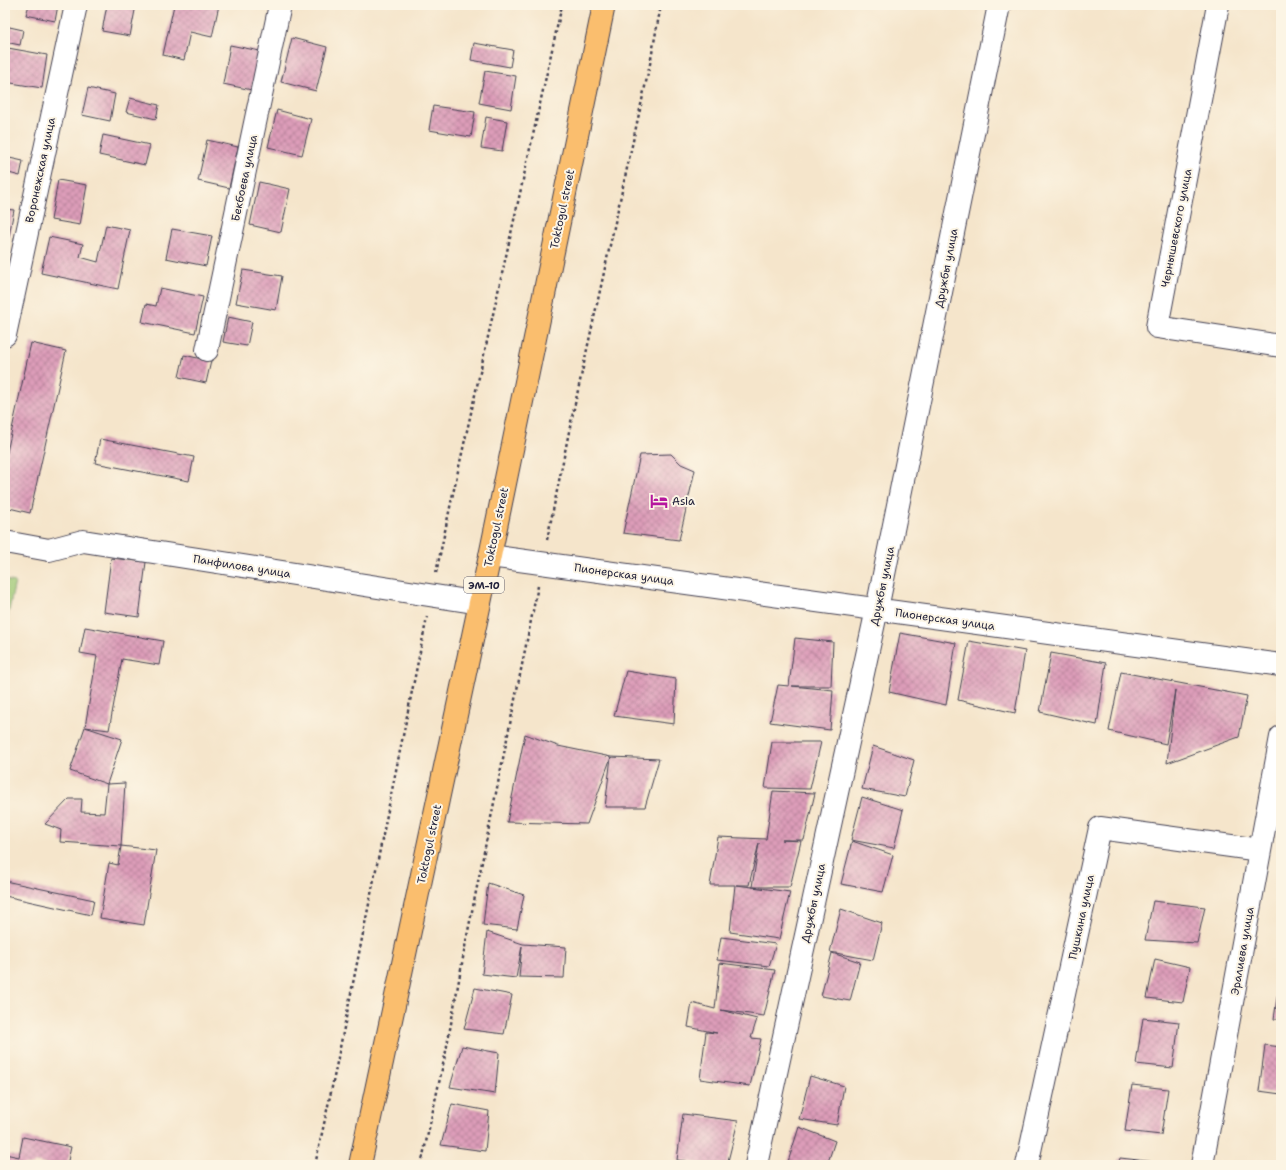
<svg xmlns="http://www.w3.org/2000/svg" width="1286" height="1170" font-family="'Shantell Sans',sans-serif">
  <style>
    .grass { fill: #9ec875; stroke: #607558 }
    .building { fill: url(#building-cross-hatch); fill-rule: evenodd }
    .lines { fill: none; stroke-linecap: round; stroke-linejoin: round }
    .street-casing { stroke: #423f51; stroke-width: 24 }
    .highway-casing { stroke: #423f51; stroke-width: 24 }
    .path { stroke: #423f51; stroke-width: 2.5; stroke-dasharray: 3 3; stroke-linecap: butt }
    .street { stroke: #fff; stroke-width: 22 }
    .highway { stroke: #fabe6e; stroke-width: 22 }
    .labels { text-anchor: middle; stroke-width: 4; stroke-linejoin: round; paint-order: stroke }
    .shield { fill: #fcf5e5; stroke: #63616e; stroke-width: 1 }
    .shield-label { font-size: 10px; font-weight: bold; fill: #22223b }
    .street-label { font-size: 11px; fill: #22223b; stroke: #fcf5e5 }
    .poi-label { font-size: 11px; fill: #22223b; stroke: #fcf5e5; text-anchor: start }
  </style>
  <defs>
    <pattern id="building-cross-hatch" width="8" height="8" patternUnits="userSpaceOnUse"><rect width="8" height="8" fill="#dd9db9"/><path d="M0 0l8 8M0 8l8-8" fill="none" stroke="#b38098"/></pattern>
  </defs>
  <rect width="100%" height="100%" fill="#fcf5e5"/>
  <filter id="ink" filterUnits="userSpaceOnUse"><feTurbulence type="fractalNoise" baseFrequency=".025" numOctaves="2"/><feDisplacementMap in="SourceGraphic" scale="8" xChannelSelector="R" yChannelSelector="G"/><feConvolveMatrix kernelMatrix="1 2 1 2 8 2 1 2 1" color-interpolation-filters="sRGB"/></filter>
  <filter id="wash" filterUnits="userSpaceOnUse"><feTurbulence type="fractalNoise" baseFrequency=".012" numOctaves="4" result="noise"/><feDisplacementMap in="SourceGraphic" scale="16" xChannelSelector="R" yChannelSelector="G"/><feGaussianBlur stdDeviation="0.9" result="paint"/><feColorMatrix in="noise" values="0 0 0 0 0 0 0 0 0 0 0 0 0 0 0 0 0 1.4 0 .05"/><feComposite in="paint" operator="in"/></filter>
  <g filter="url(#wash)">
    <rect width="100%" height="100%" fill="#f5e5cb"/>
    <!-- grass -->
    <path class="grass" d="M5,580L15,582L5,629Z"/>
    <g id="blocks">
      <!-- building -->
      <path class="building" d="M29,5H58L55,21L26,15Z
        M107,5H136L130,36L102,31Z
        M174,5H219L212,37L190,32L184,60L163,55Z
        M5,26L23,30L20,45L5,42Z
        M292,38L327,47L316,91L281,82Z
        M474,43L513,50L510,67L471,60Z
        M230,45L260,51L252,90L223,84Z
        M8,48L47,55L42,88L5,82V68Z
        M485,71L516,76L511,109L479,103Z
        M88,88L115,94L110,121L82,115Z
        M130,98L159,105L156,119L126,112Z
        M433,106L475,112L471,137L429,130Z
        M277,110L311,119L302,155L268,147Z
        M486,117L507,121L502,151L481,148Z
        M103,135L150,145L145,165L99,155Z
        M207,140L238,147L229,188L198,181Z
        M5,157L23,161L20,176L5,172Z
        M58,180L87,185L80,225L51,220Z
        M259,182L290,189L281,232L250,225Z
        M5,209L14,210L8,241L5,240Z
        M106,225L130,230L118,289L41,273L49,237L83,244L80,257L98,262Z
        M172,229L212,236L206,266L166,258Z
        M243,270L282,276L276,310L236,303Z
        M160,288L203,297L195,333L142,322L146,304L156,306Z
        M228,317L252,322L247,346L223,342Z
        M31,343L66,351L30,513L5,507V461Z
        M184,355L211,361L206,383L179,377Z
        M100,439L194,457L189,481L95,463Z
        M671,454L681,464L695,470L679,540L623,533L640,455Z
        M111,558L146,562L139,617L104,612Z
        M85,627L163,641L159,665L122,659L109,730L85,727L97,656L80,653Z
        M900,633L956,643L946,705L889,692Z
        M795,638L833,642L831,686H792L833,690L830,730L770,722L778,685L789,686Z
        M969,641L1025,651L1015,713L958,700Z
        M1051,653L1106,663L1097,725L1040,712Z
        M626,671L676,679L674,724L614,716Z
        M1121,672L1247,696L1239,737L1167,763L1175,690L1166,744L1109,731Z
        M85,727L122,739L107,784L70,771Z
        M525,734L558,746L611,757L587,824L507,822Z
        M772,742H821L810,789L765,788Z
        M873,746L914,760L905,797L862,789Z
        M611,757L659,759L645,807H605Z
        M125,783L121,846L60,842L61,830L45,824L69,799H82L81,812L104,813L107,784Z
        M773,791L815,793L804,840H782L801,841L790,887H752L790,892L779,939L730,932L735,885H710L718,837L766,839ZM759,843L752,887L736,885H749Z
        M862,797L903,810L894,848L851,840Z
        M852,841L893,855L883,892L841,884Z
        M121,846L156,850L144,925L100,918L109,863L118,865Z
        M5,881L94,900L91,915L5,896Z
        M488,883L524,895L517,929L483,925Z
        M1153,901L1205,907L1197,943L1145,940Z
        M841,909L882,923L873,960L830,952Z
        M487,932L523,944L566,947L564,978L519,977L522,946L516,978L482,974Z
        M721,937L776,944L769,966L717,960Z
        M832,953L860,962L850,1001L821,996Z
        M1155,959L1190,967L1183,1002L1147,998Z
        M720,963L775,970L764,1016L721,1010L757,1019L751,1038L761,1039L750,1086L700,1079L706,1032L717,1033L688,1027L692,1003L715,1009Z
        M1280,977H1281V1019H1274Z
        M475,988L512,995L504,1034L464,1029Z
        M1143,1018L1179,1022L1173,1068L1136,1064Z
        M1265,1045L1281,1047V1094L1259,1091Z
        M462,1046L499,1053L495,1094L450,1087Z
        M810,1076L844,1086L837,1125L799,1119Z
        M1132,1085L1168,1089L1161,1135L1125,1131Z
        M452,1104L489,1111L485,1151L441,1145Z
        M683,1114L738,1121L727,1165H711L677,1160Z
        M799,1127L835,1141L827,1165H787Z
        M23,1137L71,1147L67,1165H48L34,1162L33,1165H5V1154L19,1157Z
        M1120,1158L1156,1162L1155,1165H1118Z"/>
    </g>
  </g>
  <g filter="url(#ink)">
    <use href="#blocks" fill-opacity="0" stroke="#423f51" stroke-width="1"/>
    <g class="lines">
      <!-- street casing -->
      <g class="street-casing">
        <path id="street" d="M1218,5L1157,327L1281,346
          M5,335L76,5
          M207,350L280,5
          M5,542L49,550L83,541L480,603
          M490,556L1281,665
          M756,1165L877,609L999,5
          M1027,1165L1100,828L1260,850
          M1202,1165L1281,737"/>
      </g>
      <!-- highway casing -->
      <g class="highway-casing">
        <path id="highway" d="M360,1165L490,556L604,5"/>
      </g>
      <!-- path -->
      <path class="path" d="M547,540L571,422L650,64L661,5
        M436,573L452,498L562,5
        M315,1165L331,1092L427,617
        M421,1165L446,1051L467,936L538,586"/>
      <!-- street -->
      <use href="#street" class="street"/>
      <!-- highway -->
      <use href="#highway" class="highway"/>
    </g>
  </g>
  <!-- icons -->
  <defs>
    <g id="hotel-bare" transform="scale(1.38)"><path d="M-6-4.5h1.5V1H6V5H4.5V3h-9V5H-6ZM-4 0a1.8 1.8 0 1 1 3.6 0ZM.5 0V-2.5h3Q6-2.5 6 0Z" fill="#b5179e" stroke="#fcf5e5" stroke-width="2.5" paint-order="stroke"/></g>
  </defs>
  <g fill-rule="evenodd">
    <use href="#hotel-bare" x="659" y="501"/>
  </g>
  <g class="labels">
    <!-- shield labels -->
    <rect class="shield" x="464" y="577" width="40" height="16" rx="3"/>
    <g class="shield-label">
      <text x="484" y="589">ЭМ-10</text>
    </g>
    <!-- street labels -->
    <g class="street-label">
      <text transform="translate(40 170) rotate(-78)" y="4">Воронежская улица</text>
      <text transform="translate(244 178) rotate(-78)" y="4">Бекбоева улица</text>
      <text transform="translate(562 209) rotate(-78)" y="4">Toktogul street</text>
      <text transform="translate(1176 228) rotate(-79)" y="4">Чернышевского улица</text>
      <text transform="translate(946 268) rotate(-79)" y="4">Дружбы улица</text>
      <text transform="translate(496 527) rotate(-78)" y="4">Toktogul street</text>
      <text transform="translate(242 566) rotate(9)" y="4">Панфилова улица</text>
      <text transform="translate(624 574) rotate(8)" y="4">Пионерская улица</text>
      <text transform="translate(882 586) rotate(-78)" y="4">Дружбы улица</text>
      <text transform="translate(945 619) rotate(8)" y="4">Пионерская улица</text>
      <text transform="translate(429 844) rotate(-78)" y="4">Toktogul street</text>
      <text transform="translate(813 903) rotate(-78)" y="4">Дружбы улица</text>
      <text transform="translate(1081 917) rotate(-78)" y="4">Пушкина улица</text>
      <text transform="translate(1242 951) rotate(-80)" y="4">Эралиева улица</text>
    </g>
    <!-- poi labels -->
    <g class="poi-label">
      <text x="672" y="505">Asia</text>
    </g>
  </g>
  <!-- margin -->
  <rect width="1286" height="1170" fill="none" stroke="#fcf5e5" stroke-width="20"/>
</svg>
